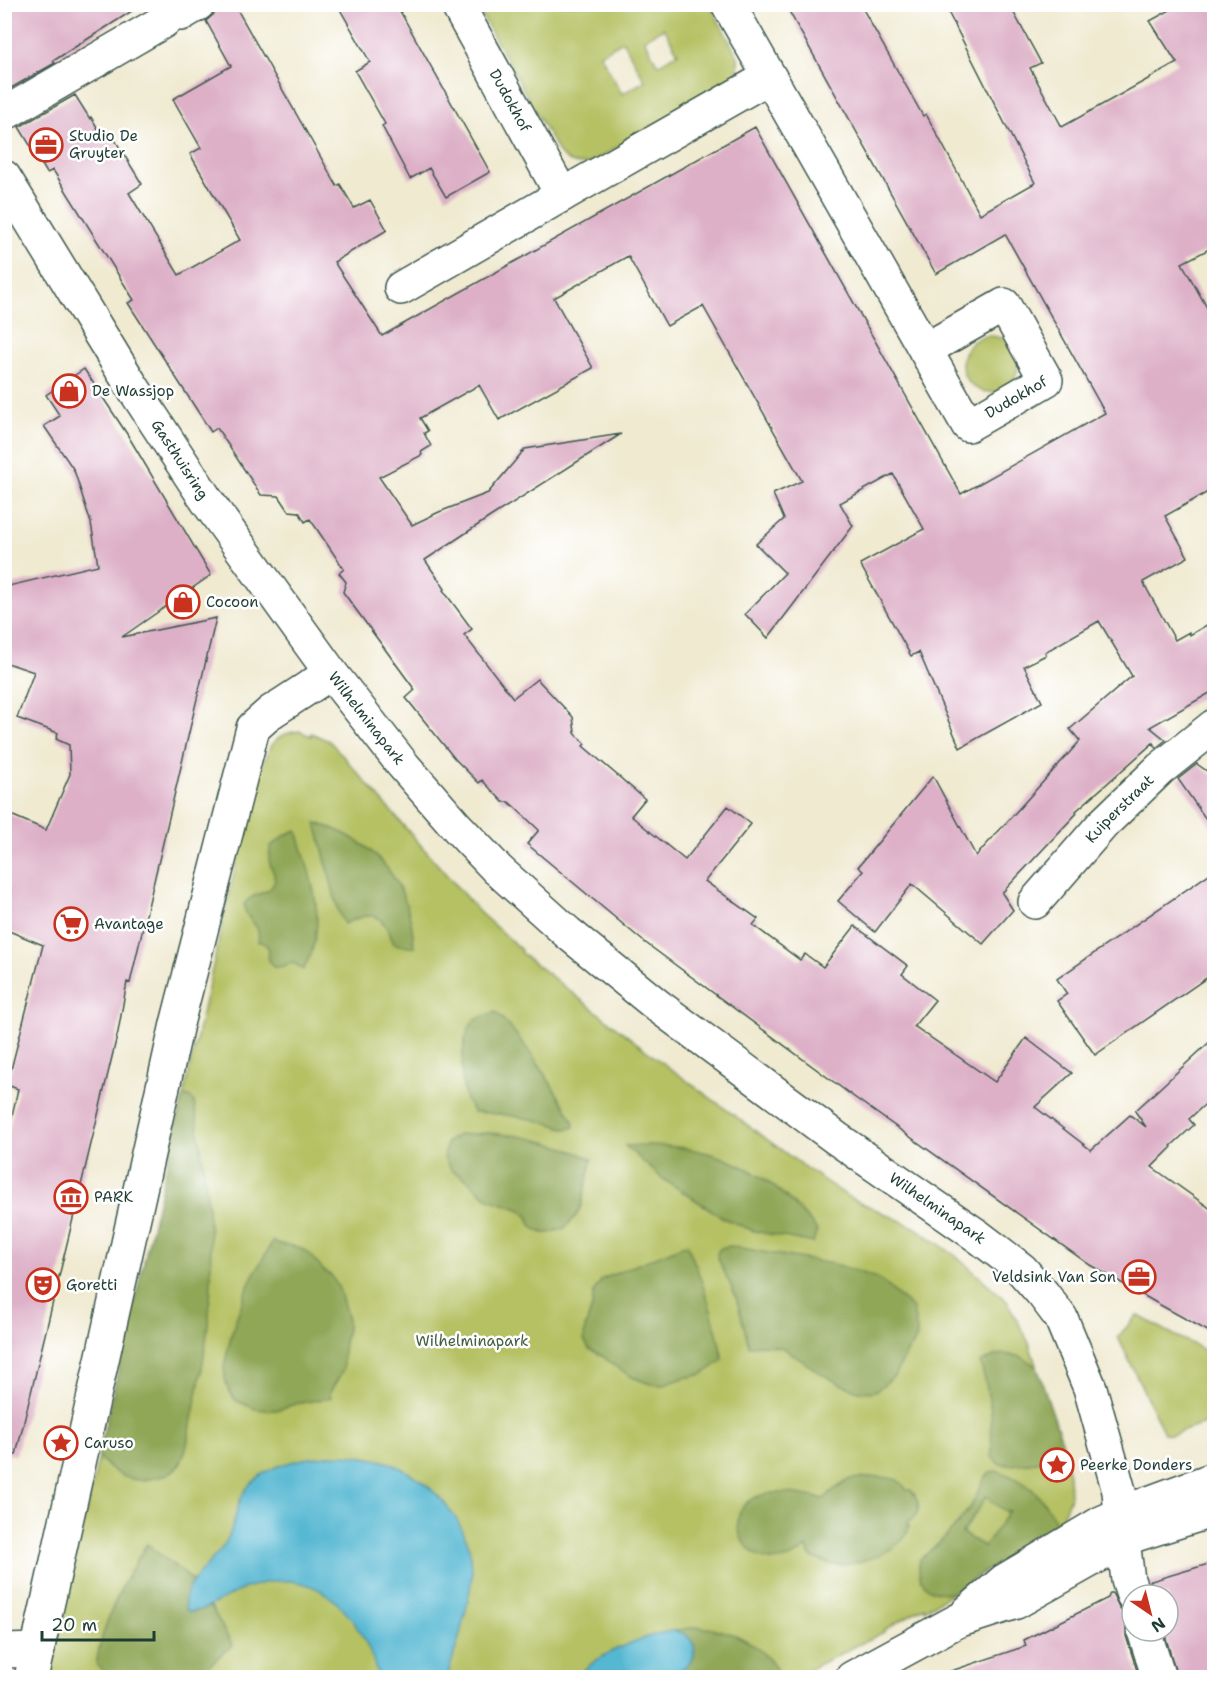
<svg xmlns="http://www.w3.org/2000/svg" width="1219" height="1682" font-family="'Shantell Sans',sans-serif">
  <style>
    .green { fill: #b5c163; stroke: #6a7f4c; stroke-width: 1.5; fill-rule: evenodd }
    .forest { fill: #90a759; stroke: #587246; stroke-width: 1.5; fill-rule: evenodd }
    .water { fill: #54b7d2; stroke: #3a7a83; stroke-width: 1.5 }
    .building { fill: #ddb0c7 }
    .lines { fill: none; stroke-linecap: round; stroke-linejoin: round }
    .minor-casing { stroke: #3e574c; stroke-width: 36 }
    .minor { stroke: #fff; stroke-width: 33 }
    .labels { text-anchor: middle; stroke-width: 5; stroke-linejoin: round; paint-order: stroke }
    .street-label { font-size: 15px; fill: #1f3d34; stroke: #fff }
    .poi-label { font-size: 15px; fill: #1f3d34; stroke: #fff; text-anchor: start }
    .park-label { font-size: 15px; fill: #445e40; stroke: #fff }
  </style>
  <rect width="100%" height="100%" fill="#fff"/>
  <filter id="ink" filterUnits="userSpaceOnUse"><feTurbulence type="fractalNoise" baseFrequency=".0167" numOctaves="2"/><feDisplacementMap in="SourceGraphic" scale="12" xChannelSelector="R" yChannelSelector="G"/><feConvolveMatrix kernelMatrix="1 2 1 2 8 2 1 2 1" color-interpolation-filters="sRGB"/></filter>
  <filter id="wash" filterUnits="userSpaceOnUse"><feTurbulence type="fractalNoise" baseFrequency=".008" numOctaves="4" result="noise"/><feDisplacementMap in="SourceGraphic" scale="24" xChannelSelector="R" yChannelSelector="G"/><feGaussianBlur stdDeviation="1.35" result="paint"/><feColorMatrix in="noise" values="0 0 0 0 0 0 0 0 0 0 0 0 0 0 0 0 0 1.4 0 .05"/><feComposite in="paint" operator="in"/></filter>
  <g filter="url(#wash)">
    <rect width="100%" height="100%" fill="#f0ead1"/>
    <!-- green -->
    <path class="green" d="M476,5H710L738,57V71L735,78L589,164C576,165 568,163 559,153ZM664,28L678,53L658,65L644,39ZM623,41L645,81L622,94L600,54Z
      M962 364a28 28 0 1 1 56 0a28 28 0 1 1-56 0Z
      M299,731L311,736V733L329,741L336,748L479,912L521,950L520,952L656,1058L810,1171L849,1197L916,1228L956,1256L1007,1301L1029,1343L1062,1448L1069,1474L1070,1497L1064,1513L1056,1525L941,1600L925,1609L924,1607L884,1630V1632L794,1677L48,1678L58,1638L57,1636L183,1098L258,767H262C270,745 274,734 299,731Z
      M1137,1315L1174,1335L1214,1355V1421L1171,1435L1164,1433L1118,1337Z"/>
    <!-- forest -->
    <path class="forest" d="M316,823C377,840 411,884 414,947L394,944C381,912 374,910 344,924L338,910Z
      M297,830C310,879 331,923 303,970L294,963L279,967H273L267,956C271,949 268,947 263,942H258C262,922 245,922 244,905C250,892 269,896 274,883C277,874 270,868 269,860C269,855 270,850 271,846L287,834Z
      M496,1012C528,1044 550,1082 573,1120L574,1126L572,1128L566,1129C536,1118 506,1114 474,1112C470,1107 466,1102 465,1096C460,1079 461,1034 474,1021C480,1016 489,1015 496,1012Z
      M183,1096L190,1097L194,1101C203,1158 211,1215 211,1273C211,1320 203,1368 193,1414C190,1428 187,1455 178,1466C172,1474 159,1478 149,1479C128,1483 111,1472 98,1456Z
      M489,1133C525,1135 559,1144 592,1159L581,1206L577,1215L565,1228L550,1233H543L532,1227L528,1217L521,1210L489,1199L465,1178L452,1171L444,1157L447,1142L459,1135Z
      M645,1145C720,1146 770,1171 817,1230L813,1243L754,1231L725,1219L663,1179L625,1146Z
      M273,1241L275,1243L299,1247L307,1252L324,1271L332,1276L339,1289L347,1316V1329L343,1348V1370L330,1392L331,1398L295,1404L277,1410H266L255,1409L235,1400L226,1385L224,1367L230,1340L235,1322L251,1279Z
      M687,1244C703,1281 715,1319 723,1360L703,1374L684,1378L664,1385L650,1384L632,1377L620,1370L602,1356L589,1349L584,1340L585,1328L592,1307L594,1291L602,1279Z
      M730,1246L838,1265L874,1277L882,1281L913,1309L917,1331V1337L913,1345L908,1351L894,1376L877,1390L871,1392L859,1391L842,1385L822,1374L783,1348L766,1345L749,1346L736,1297L717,1256C717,1248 723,1247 730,1246Z
      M1005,1354L1022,1357L1037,1367L1065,1450L1037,1462L1011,1465L999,1464L992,1457L991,1411L985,1379L980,1363L996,1355Z
      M995,1471C1001,1471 1003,1473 1008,1475C1035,1486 1044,1501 1058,1525L953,1592C930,1596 915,1583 920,1559C940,1544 958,1526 972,1504C979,1493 981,1475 995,1471ZM987,1496L989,1498L988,1499L1006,1512L1007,1510L1009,1511L983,1548V1546L962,1533Z
      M876,1477C888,1477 901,1477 906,1490H911C920,1500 923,1517 908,1521C915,1547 861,1564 841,1565C831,1565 819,1561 810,1556L807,1547C755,1592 710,1512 759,1496C779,1489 804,1495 824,1499L831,1492L850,1479Z
      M147,1544L193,1581L186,1594V1610L193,1612L211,1607L233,1646L224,1652L208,1667L201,1665L195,1677H111L96,1664C103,1622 124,1579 147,1544Z
      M698,1627C734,1629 764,1645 781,1677H673C679,1672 686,1667 691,1660C701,1644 687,1631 671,1631Z"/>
    <!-- water -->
    <path class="water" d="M342,1455C360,1456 378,1458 395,1465C435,1484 472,1525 472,1571C471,1594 464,1620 458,1642C454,1654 450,1666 448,1677H378C368,1636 338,1585 290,1581C277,1580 262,1583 249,1587C228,1594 213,1609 190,1612L186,1610C179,1584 211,1565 224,1545C240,1522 232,1496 258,1477C281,1460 314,1456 342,1455Z
      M671,1631C687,1631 701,1644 691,1660C686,1667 679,1672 673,1677H633L629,1673L621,1672L608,1677H577C594,1657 623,1645 647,1637C655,1634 663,1633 671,1631Z"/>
    <g id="blocks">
      <!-- building -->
      <path class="building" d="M4,4H143L53,61L55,63L4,92Z
        M217,4H234L337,186L340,184L354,208L370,200L387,230L334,262L382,336L755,127L961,494L1105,413L1005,234L936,274L785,4H860L923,116L926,114L980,214L1035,183L944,4H1009L1041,63L1030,68L1062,127L1177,63L1150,21L1181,4H1215V246L1182,263L1215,322V488L1165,516L1188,557L1143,582L1175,640L1189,632L1190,635L1215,620V690L1150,727L1166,740L1156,748L1153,743L1076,811L1077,813L1002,893L1013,910L983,944L912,884L875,932L838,901L863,871L858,867L933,776L976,856L1080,741L1070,729L1132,676L1099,621L1045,652L1046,655L1024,666L1042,702L960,748L919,652L911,656L860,564L924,529L893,474L840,503L853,526L768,638L745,614L785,573L756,544L784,519L773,494L802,481L703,306L667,326L628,256L554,298L593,368L499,420L479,385L420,418L428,431L424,433L431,446L421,452L422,455L379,477L412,525L439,512L488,493L525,449L621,434L490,517L425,560L445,589L443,590L472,629L464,635L513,698L537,679L573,717L575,733L585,744L583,746L645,799L631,816L685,860L728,806L751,824L705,881L758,919L753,925L800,960L805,954L823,967L855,926L908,966L902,974L935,1000L914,1026L995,1082L1026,1038L1072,1073L1035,1107L1091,1150L1130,1115L1146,1127L1135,1111L1215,1037V1095L1189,1119L1194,1125L1171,1146L1172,1147L1152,1167L1215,1212V1335L1162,1306L1090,1265L854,1097L643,941L527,844L539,830L509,802H503L482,780L479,783L455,759L406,698L415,690L343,592L346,582L339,573L344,569L310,519L305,522L299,512L289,511L279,496L261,495L217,428L211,432L128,303L134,300L53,170L47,173L19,127L75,95L90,119L91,117L104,139L112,135L142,184L129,193L179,275L240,240L190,154L201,148L173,99L231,66L206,21L214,14Z
        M337,4H396L490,172L446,197L429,168L410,179L382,126L385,124L355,71L370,62Z
        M84,369L127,434L211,575L122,637L216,618L130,983L127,982L118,1032L16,1455L4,1454V1152L18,1089L7,1085L43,945L4,929V812L46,830L70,774L69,745L56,739L58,733L17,718L34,672L4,662V587L98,565L91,523L74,470L44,426L60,416L46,395Z
        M1197,764L1215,777V832L1178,779Z
        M1215,870V972L1095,1055L1057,1001L1067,994L1057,979Z
        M1215,1562V1677H1177L1164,1631H1168V1595H1151L1148,1582Z
        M1110,1593H1112L1120,1609L1132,1613V1617L1126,1626V1636L1139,1677H949L948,1672L1026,1646L1024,1640L1108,1598Z"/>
    </g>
  </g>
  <g filter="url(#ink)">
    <use href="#blocks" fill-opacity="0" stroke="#3e574c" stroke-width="1.5"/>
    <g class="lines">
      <!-- minor casing -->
      <g class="minor-casing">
        <g id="minor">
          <path id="s1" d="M457,4L562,195"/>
          <path id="s2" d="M728,4C808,145 888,285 968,425L1046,380L1004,305L925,350"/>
          <path d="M181,14L198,4"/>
          <path d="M4,114L164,21"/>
          <path id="s3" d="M4,177L130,383L207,501L331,673L403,765L457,827L497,869L568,933L658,1006L836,1138L979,1237L1021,1269L1043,1294L1061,1318L1090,1388L1119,1491L1123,1541L1128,1580L1133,1595"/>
          <path d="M401,288L562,195L769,77"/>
          <path id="s4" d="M1035,902L1103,824L1160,769L1214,726"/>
          <path d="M968,1612L1004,1581L1101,1523L1138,1507L1214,1479"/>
          <path d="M1144,1631L1159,1678"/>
          <path d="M4,1651L38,1650"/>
          <path d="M31,1678L177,1024L253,728L271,712L331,673"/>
          <path d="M852,1678L957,1621L1016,1602L1135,1535L1214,1510"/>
        </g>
      </g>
      <!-- minor -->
      <use href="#minor" class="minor"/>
    </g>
  </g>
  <!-- icons -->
  <defs>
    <g id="office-ring" transform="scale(1.725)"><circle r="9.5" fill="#fff" stroke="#c8321e" stroke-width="1.5"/><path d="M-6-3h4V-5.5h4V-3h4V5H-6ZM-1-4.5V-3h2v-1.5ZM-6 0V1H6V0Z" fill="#c8321e"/></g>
    <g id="shop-ring" transform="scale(1.725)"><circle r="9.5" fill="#fff" stroke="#c8321e" stroke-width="1.5"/><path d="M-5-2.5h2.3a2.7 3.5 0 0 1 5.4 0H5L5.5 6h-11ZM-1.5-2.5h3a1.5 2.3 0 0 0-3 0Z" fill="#c8321e"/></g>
    <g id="supermarket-ring" transform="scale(1.725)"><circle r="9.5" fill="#fff" stroke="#c8321e" stroke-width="1.5"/><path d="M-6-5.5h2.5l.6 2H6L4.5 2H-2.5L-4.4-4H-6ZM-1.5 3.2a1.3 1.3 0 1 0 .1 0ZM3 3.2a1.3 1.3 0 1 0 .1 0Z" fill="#c8321e"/></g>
    <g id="museum-ring" transform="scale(1.725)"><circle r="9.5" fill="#fff" stroke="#c8321e" stroke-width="1.5"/><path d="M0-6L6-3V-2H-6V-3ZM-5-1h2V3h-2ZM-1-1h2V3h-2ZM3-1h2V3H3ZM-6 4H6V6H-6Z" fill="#c8321e"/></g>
    <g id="theatre-ring" transform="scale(1.725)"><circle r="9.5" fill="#fff" stroke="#c8321e" stroke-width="1.5"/><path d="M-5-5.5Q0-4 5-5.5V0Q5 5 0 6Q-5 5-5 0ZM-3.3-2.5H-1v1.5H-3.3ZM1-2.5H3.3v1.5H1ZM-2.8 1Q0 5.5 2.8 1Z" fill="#c8321e"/></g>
    <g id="sight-ring" transform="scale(1.725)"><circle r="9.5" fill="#fff" stroke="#c8321e" stroke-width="1.5"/><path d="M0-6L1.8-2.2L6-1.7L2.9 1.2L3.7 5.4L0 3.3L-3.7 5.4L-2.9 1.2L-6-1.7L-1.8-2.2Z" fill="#c8321e"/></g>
  </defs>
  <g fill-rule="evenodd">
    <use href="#office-ring" x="46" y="145"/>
    <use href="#shop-ring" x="69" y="391"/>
    <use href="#shop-ring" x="183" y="602"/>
    <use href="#supermarket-ring" x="71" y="924"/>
    <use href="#museum-ring" x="71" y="1197"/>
    <use href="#office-ring" x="1139" y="1277"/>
    <use href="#theatre-ring" x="43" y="1285"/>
    <use href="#sight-ring" x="61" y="1443"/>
    <use href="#sight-ring" x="1057" y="1465"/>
  </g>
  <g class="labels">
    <!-- street labels -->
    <g class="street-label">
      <text dy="5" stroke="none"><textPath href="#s1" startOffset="110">Dudokhof</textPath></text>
      <text dy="5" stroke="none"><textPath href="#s2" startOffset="540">Dudokhof</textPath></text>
      <text dy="5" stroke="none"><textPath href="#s3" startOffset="333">Gasthuisring</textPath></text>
      <text dy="5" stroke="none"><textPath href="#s3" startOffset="652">Wilhelminapark</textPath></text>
      <text dy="5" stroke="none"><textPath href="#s4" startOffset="126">Kuiperstraat</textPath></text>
      <text dy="5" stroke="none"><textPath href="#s3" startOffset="1408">Wilhelminapark</textPath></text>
    </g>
    <!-- poi labels -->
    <g class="poi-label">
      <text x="69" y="141">Studio De<tspan x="69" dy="17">Gruyter</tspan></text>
      <text x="92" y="396">De Wassjop</text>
      <text x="206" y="607">Cocoon</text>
      <text x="94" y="929">Avantage</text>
      <text x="94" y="1202">PARK</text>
      <text x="1116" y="1282" text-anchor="end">Veldsink Van Son</text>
      <text x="66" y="1290">Goretti</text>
      <text x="84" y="1448">Caruso</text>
      <text x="1080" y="1470">Peerke Donders</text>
    </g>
    <!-- park labels -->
    <g class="park-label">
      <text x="472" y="1346">Wilhelminapark</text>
    </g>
  </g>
  <!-- margin -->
  <rect width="1219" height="1682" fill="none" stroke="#fff" stroke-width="24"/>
  <!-- north arrow -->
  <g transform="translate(1150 1613) rotate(145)"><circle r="28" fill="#ffffff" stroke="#a5b1ae" stroke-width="1.5"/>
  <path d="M0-4.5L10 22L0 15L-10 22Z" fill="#c8321e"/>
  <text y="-9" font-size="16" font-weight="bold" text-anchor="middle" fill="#1f3d34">N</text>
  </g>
  <!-- scale -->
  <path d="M42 1631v9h112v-9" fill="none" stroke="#1f3d34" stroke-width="3"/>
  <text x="51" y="1631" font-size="18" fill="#1f3d34" stroke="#ffffff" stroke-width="4.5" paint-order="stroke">20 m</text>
</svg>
